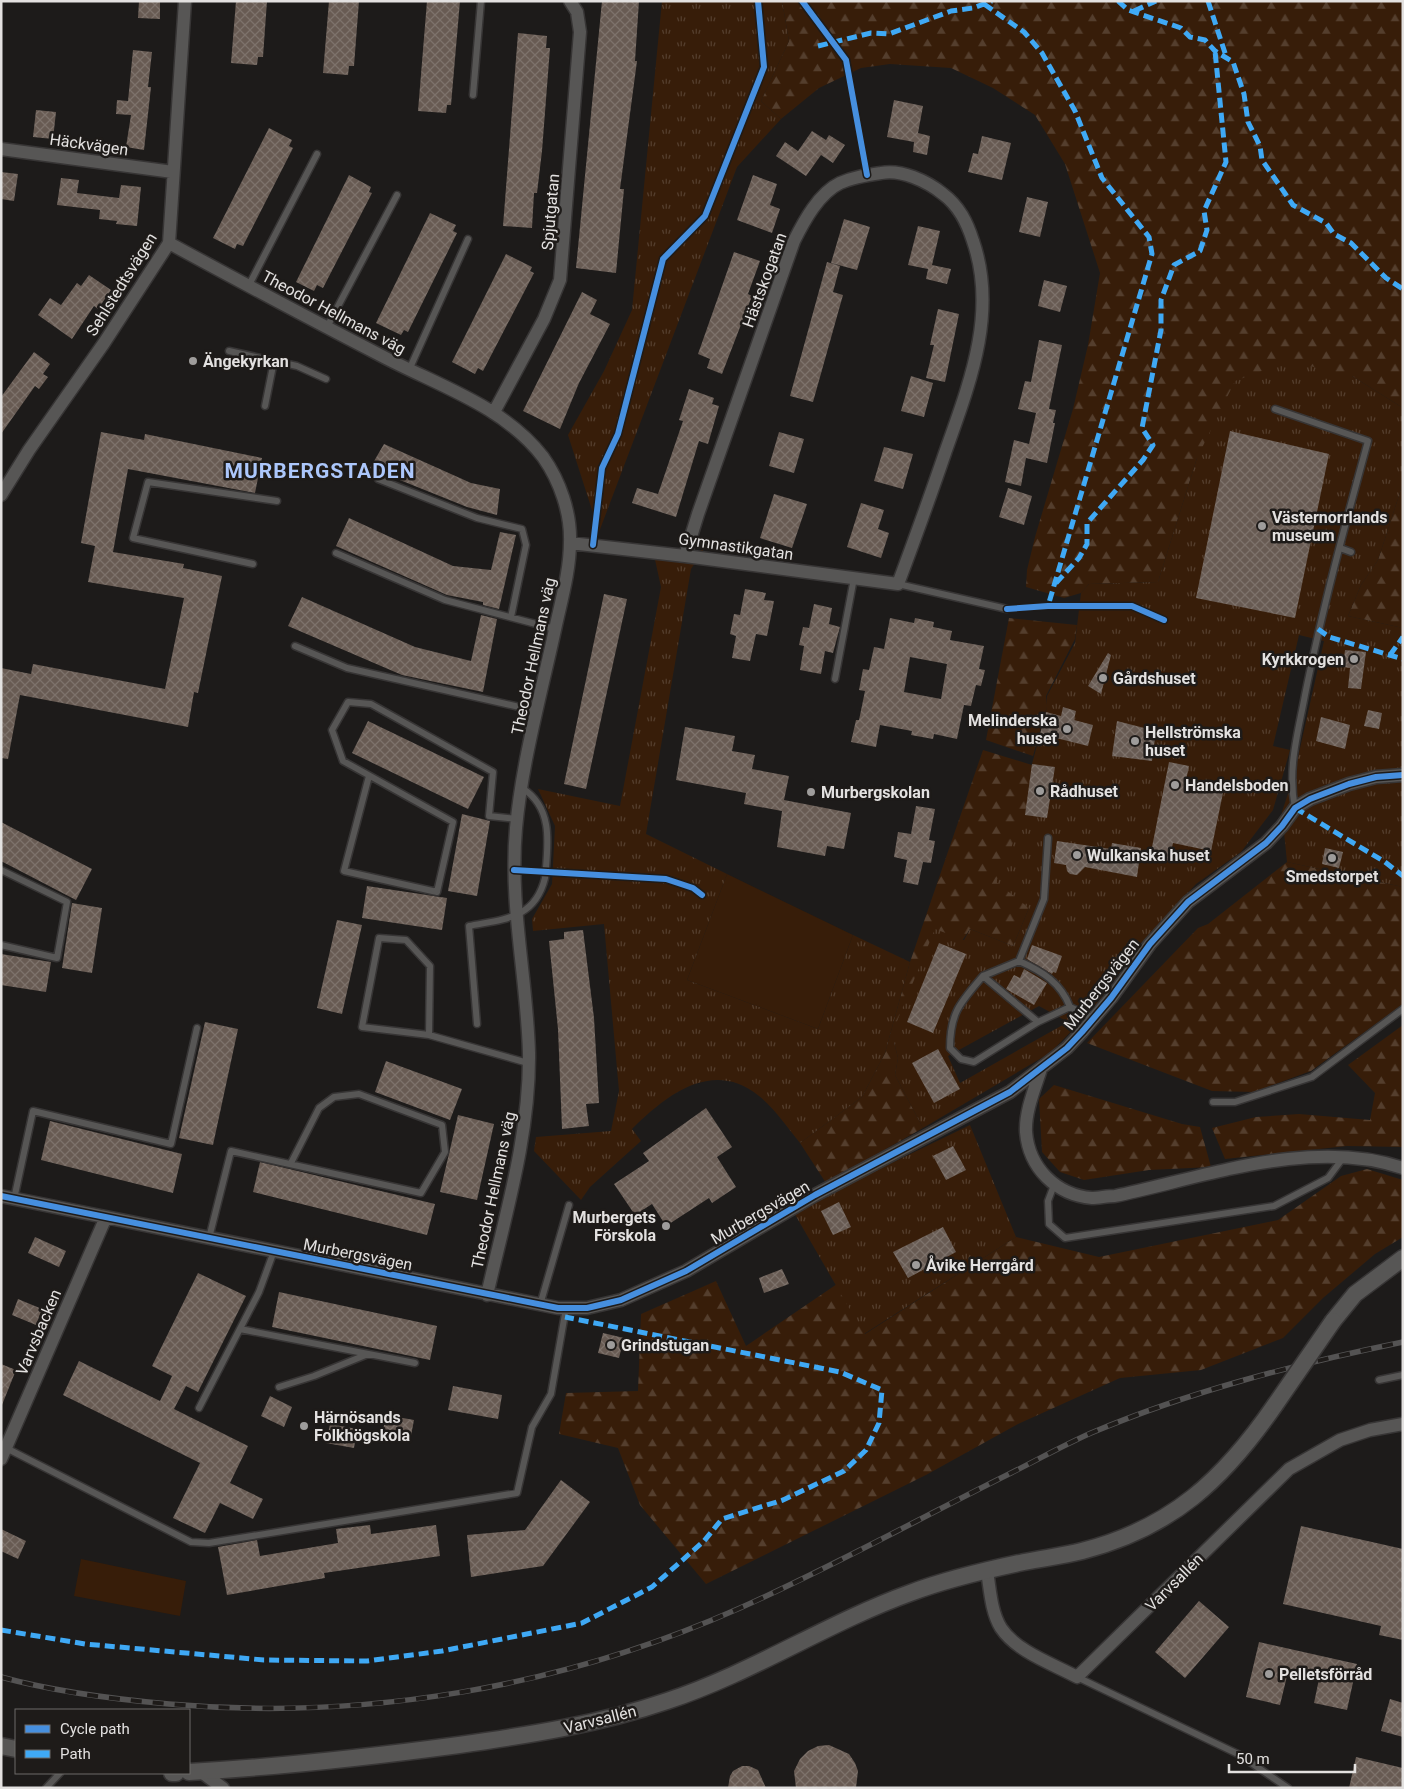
<svg xmlns="http://www.w3.org/2000/svg" width="1404" height="1789" font-family="Roboto,sans-serif">
  <style>
    .green { fill: #371d09 }
    .forest { fill: url(#forest-firs) }
    .park { fill: url(#park-tufts); fill-rule: evenodd }
    .building { fill: url(#building-cross-hatch); fill-rule: evenodd }
    .lines { fill: none; stroke-linecap: round; stroke-linejoin: round }
    .service-casing { stroke: #373535; stroke-width: 9 }
    .minor-casing { stroke: #373535; stroke-width: 15 }
    .tertiary-casing { stroke: #373535; stroke-width: 19 }
    .service { stroke: #575655; stroke-width: 6 }
    .minor { stroke: #575655; stroke-width: 12 }
    .tertiary { stroke: #575655; stroke-width: 16 }
    .rail-casing { stroke: #545353; stroke-width: 5.5 }
    .rail { stroke: #1e1b19; stroke-width: 4; stroke-dasharray: 11; stroke-linecap: butt }
    .tertiary-bridge-casing { stroke: #373535; stroke-width: 19; stroke-linecap: butt }
    .tertiary-bridge { stroke: #575655; stroke-width: 16 }
    .quiet { stroke: #3fa9f5; stroke-width: 5; stroke-dasharray: 10 5; stroke-linecap: butt }
    .cycleway-casing { stroke: #1e1b19; stroke-width: 9 }
    .cycleway { stroke: #468fdf; stroke-width: 6 }
    .poi-dot { fill: #9e9c9b; stroke: #1e1b19; stroke-width: 2 }
    .labels { text-anchor: middle; stroke-width: 5; stroke-linejoin: round; paint-order: stroke }
    .street-label { font-size: 16px; fill: #e3e1e0; stroke: #1e1b19 }
    .poi-label { font-size: 16px; font-weight: bold; fill: #e3e1e0; stroke: #1e1b19; text-anchor: start }
    .district-label { font-size: 21px; font-weight: bold; letter-spacing: 1px; fill: #acc7fb; stroke: #1e1b19 }
  </style>
  <defs>
    <pattern id="forest-firs" width="22" height="20" patternUnits="userSpaceOnUse" patternTransform="scale(1.25)"><rect width="22" height="20" fill="#371d09"/><path d="M5 1l3.5 6h-7zM16 11l3.5 6h-7z" fill="#543e2d"/></pattern>
    <pattern id="park-tufts" width="24" height="20" patternUnits="userSpaceOnUse" patternTransform="scale(1.25)"><rect width="24" height="20" fill="#371d09"/><path d="M3 7l-1-3M5 7V3M7 7l1-3M15 17l-1-3M17 17v-4M19 17l1-3" fill="none" stroke="#543e2d"/></pattern>
    <pattern id="building-cross-hatch" width="8" height="8" patternUnits="userSpaceOnUse" patternTransform="scale(1.25)"><rect width="8" height="8" fill="#685b53"/><path d="M0 0l8 8M0 8l8-8" fill="none" stroke="#7d726b"/></pattern>
  </defs>
  <rect width="100%" height="100%" fill="#1d1b1a"/>
  <!-- green -->
  <path class="green" d="M727,874L853,935L818,1029L687,980Z
    M81,1559L186,1581L180,1616L74,1596Z"/>
  <!-- forest -->
  <path class="forest" d="M782,1H1403V408L1352,376L1197,458L1158,582L1089,584L1081,593L1064,598L1026,587L1027,570L1035,537L1073,409L1088,345L1100,273L1065,164L1035,115L993,88L951,68L890,64L861,68L819,88L781,119L761,101L789,41Z
    M1403,483V628L1348,616L1361,585L1378,560Z
    M1009,618L1077,625L1075,639L1046,696L1047,706L1033,756L986,740Z
    M983,750L1032,765L1029,908L1013,946L970,929L894,1042L898,1058L895,1075L923,1128L826,1183L800,1143L862,1097L885,1053L910,962Z
    M1287,862L1403,887V1004L1311,1071L1254,1092L1212,1091L1087,1043L1198,928L1208,924Z
    M1403,1025V1147L1347,1146L1225,1159L1212,1128L1256,1117L1299,1114L1370,1120L1375,1093L1348,1065Z
    M1054,1085L1182,1124L1200,1127L1211,1167L1149,1170L1084,1180L1060,1172L1042,1152L1039,1099Z
    M1367,1169L1403,1180V1237L1375,1254L1323,1298L1283,1338L1201,1370L1120,1378L1018,1424L926,1475L706,1584L640,1505L618,1448L559,1434L566,1393L638,1391L641,1314L716,1281L746,1346L837,1284L865,1334L1016,1237L1099,1257L1278,1220L1341,1176Z"/>
  <!-- park -->
  <path class="park" d="M662,1H782L789,41L761,101L781,119L737,167L599,532L568,435L604,371L632,310Z
    M1289,361L1352,376L1403,408V483L1378,560L1361,585L1348,616L1403,628V887L1287,862L1282,812L1294,775L1324,641L1299,635L1273,746L1290,750L1273,810L1241,852L1196,884L1141,943L1093,1009L1050,1053L923,1128L895,1075L898,1058L894,1042L895,1026L935,929L964,940L970,929L1013,946L1029,908L996,882L1025,815L1032,764L1046,712L1047,696L1075,643L1081,593L1089,584L1158,582L1197,458L1235,381ZM1039,1006L1068,1022L960,1083L948,1056Z
    M704,549L691,569L646,834L727,874L687,980L818,1029L853,935L910,962L885,1053L862,1097L800,1143C787,1127 775,1109 759,1096C713,1058 666,1095 632,1129L641,1141L590,1187L581,1200L534,1151L536,1137L611,1131L619,1091L604,924L533,931L532,919L552,884L555,826L538,789L620,806L661,587L654,555L682,558Z
    M970,1125L1016,1237L864,1334L793,1211Z"/>
  <!-- building -->
  <path class="building" d="M139,1H160V19L138,18Z
    M236,1H267L263,57H258L257,65L231,63Z
    M329,1H359L354,66H349L348,75L323,73Z
    M427,1H460L451,105H447L446,113L418,111Z
    M602,1H639L635,61H637L620,189H624L616,273L576,268Z
    M518,33L547,36L546,48H550L542,151L537,193H534L532,228L503,226Z
    M133,50L152,52L148,87H151L144,150L126,147L131,115L116,114L117,100L128,101Z
    M894,100L923,106L918,133L930,136L927,155L913,152L914,142L887,137Z
    M36,110L56,112L53,139L33,137Z
    M269,128L292,140L289,146L293,148L243,246L237,244L235,249L213,238Z
    M812,131L826,140L829,135L845,145L833,163L821,155L806,176L776,156L785,142L798,151Z
    M982,136L1011,143L1002,180L968,172L973,153L978,154Z
    M1,172L18,174L14,201L1,199Z
    M349,175L371,187L369,192L372,193L323,288L317,285L314,291L296,282Z
    M753,175L777,184L770,205L780,209L772,233L737,220Z
    M61,178L79,180L77,193L119,198L121,185L141,187L137,226L116,224L117,221L99,219L100,210L57,205Z
    M1027,197L1048,202L1040,237L1019,232Z
    M430,213L456,225L453,231L457,233L408,332L404,330L401,335L376,323Z
    M844,219L870,227L857,270L831,263Z
    M918,226L940,231L932,265L951,269L947,284L926,279L928,269L908,265Z
    M734,252L760,261L748,294L752,296L722,374L707,368L710,359L698,354Z
    M506,254L532,267L530,271L534,273L483,371L478,368L475,374L452,362Z
    M827,262L840,266L833,292L843,295L813,402L790,396Z
    M89,275L111,290L98,309L94,306L72,339L38,315L50,298L61,305L77,283L81,286Z
    M1044,280L1067,286L1060,312L1038,306Z
    M582,292L597,300L590,314L610,324L579,383L560,429L523,411Z
    M938,309L959,314L945,382L926,378L934,345H930Z
    M1039,340L1062,345L1049,409L1056,410L1053,423H1055L1047,463L1026,458L1021,486L1005,482L1014,440L1029,444L1036,413L1018,409L1025,381L1031,382Z
    M34,352L50,364L43,374L48,377L39,389L35,386L1,434V397Z
    M911,376L933,383L924,417L901,411Z
    M689,389L714,398L712,404L719,406L708,444L699,441L676,517L632,503L637,488L658,494L683,421L679,420Z
    M1230,431L1329,454L1295,618L1196,598Z
    M101,432L144,440L145,434L262,458L255,493L128,469L113,552L184,564L183,568L222,576L198,693L194,692L188,727L20,695L8,759L1,758V668L31,674L33,664L165,689L184,598L88,582L95,546L81,543Z
    M779,432L804,439L794,473L769,466Z
    M384,444L471,483L500,489L497,515L467,507L370,468Z
    M884,447L913,454L903,489L874,481Z
    M1008,488L1032,496L1024,525L999,517Z
    M774,494L807,504L792,548L760,538Z
    M861,503L884,510L878,529L889,533L881,558L847,547Z
    M349,518L453,566L491,570L500,532L516,535L499,609L483,605V602L447,595L336,546Z
    M745,589L766,593L764,600L774,601L767,636L756,634L750,661L732,658L736,636L730,634L734,614L740,615Z
    M604,594L627,599L586,789L564,784Z
    M302,597L415,647L471,661L481,615L497,619L483,692L402,675L288,626Z
    M814,604L832,608L829,624L840,627L833,653L825,651L821,674L800,670L804,646L799,645L803,627L809,628Z
    M890,618L914,623L915,618L934,622L933,627L952,631L950,640L984,646L979,669L985,670L981,686L976,685L971,706L964,705L957,739L934,734L933,739L911,735L912,731L880,725L876,747L851,742L856,720H859L865,691L859,690L863,669L869,670L874,647L884,649ZM910,657L947,664L941,699L904,692Z
    M1345,650L1366,652L1361,689L1348,688L1350,668L1343,667Z
    M1108,653L1111,655L1101,694L1088,686Z
    M1063,707L1076,711L1074,720L1093,725L1088,746L1040,734L1046,712L1061,716Z
    M1368,710L1382,713L1379,729L1364,726Z
    M1321,717L1350,725L1345,749L1316,741Z
    M368,721L484,777L468,809L352,753Z
    M1117,721L1156,731L1152,761L1112,756Z
    M685,727L735,736L732,751L755,755L752,769L789,776L784,800L851,813L844,849L827,846L825,856L777,847L782,811L744,804L746,793L676,780Z
    M1169,762L1189,766L1185,785L1223,793L1211,851L1173,843L1169,861L1150,857Z
    M1032,764L1055,767L1047,818L1025,815Z
    M916,806L935,809L929,840L935,841L931,863L923,862L918,885L903,882L907,860L894,857L898,832L911,834Z
    M462,814L490,821L477,896L448,891Z
    M1,822L92,869L76,900L1,861Z
    M1057,841L1111,849L1112,843L1141,848L1137,877L1085,867L1077,875L1070,874L1067,871L1066,865L1054,863Z
    M1325,848L1343,852L1339,868L1322,864Z
    M367,886L447,898L442,930L362,918Z
    M72,903L102,908L92,973L62,968Z
    M337,920L362,925L342,1014L317,1008Z
    M583,930L594,1018L599,1103L586,1104L589,1126L562,1129L558,1029L549,941L564,939V932Z
    M939,943L966,954L933,1033L907,1022Z
    M1032,945L1062,956L1056,973L1053,972L1052,974L1027,959Z
    M1,954L51,962L46,992L1,985Z
    M1024,969L1047,983L1034,1005L1006,989L1014,975L1020,978Z
    M205,1022L238,1029L213,1145L179,1138Z
    M938,1049L960,1089L934,1103L912,1063Z
    M386,1061L462,1089L450,1120L375,1092Z
    M706,1108L732,1147L717,1157L736,1187L712,1203L709,1198L666,1226L652,1204L635,1215L614,1184L649,1161L643,1153Z
    M458,1115L494,1124L477,1200L440,1192Z
    M50,1121L182,1154L173,1193L41,1160Z
    M953,1146L966,1170L946,1180L933,1156Z
    M260,1162L435,1204L427,1235L253,1192Z
    M839,1202L851,1227L833,1235L821,1211Z
    M943,1227L956,1252L908,1278L893,1252Z
    M35,1237L66,1251L59,1267L28,1253Z
    M782,1269L789,1284L764,1293L759,1278Z
    M198,1273L246,1296L198,1392L186,1386L174,1409L248,1446L230,1483L263,1499L253,1519L220,1503L205,1533L173,1518L200,1463L63,1395L79,1361L160,1401L172,1376L152,1366Z
    M279,1292L437,1326L430,1360L272,1327Z
    M18,1299L42,1309L36,1325L12,1315Z
    M603,1333L624,1338L619,1358L598,1353Z
    M1,1364L16,1370L2,1405H1Z
    M453,1386L502,1395L498,1419L448,1410Z
    M270,1396L292,1407L284,1427L261,1416Z
    M386,1415L414,1420L410,1441L382,1435Z
    M330,1424L357,1429L354,1448L326,1443Z
    M561,1480L590,1502L543,1566L471,1577L467,1535L525,1530Z
    M370,1525L371,1534L436,1525L440,1556L324,1573L325,1578L227,1595L218,1547L257,1540L260,1556L338,1543L336,1529Z
    M1301,1526L1403,1549V1640L1379,1635L1381,1626L1283,1604Z
    M1,1529L26,1541L18,1559L1,1551Z
    M1199,1601L1229,1627L1185,1678L1155,1652Z
    M1259,1642L1357,1664L1347,1710L1314,1703L1319,1679L1288,1672L1280,1705L1246,1697Z
    M1390,1699L1403,1703V1737L1381,1731Z
    M829,1745L849,1754L855,1763L858,1771L856,1788H796L794,1771L800,1759L808,1751L818,1746Z
    M1356,1757L1403,1768V1788H1349Z
    M742,1766H749L758,1770L766,1788H728L730,1776L733,1771Z"/>
  <g class="lines">
    <!-- service casing -->
    <g class="service-casing">
      <path id="service" d="M473,95L481,1
        M249,285L317,154
        M327,327L397,195
        M229,351L297,366L326,379
        M409,370L468,239
        M265,406L274,361
        M1275,409L1368,441C1345,525 1322,610 1305,695C1298,733 1287,769 1295,808
        M378,479L477,518L522,529L526,545L511,617
        M1340,548L1351,552
        M336,553L445,600L555,629
        M253,564L133,538L148,482L277,501
        M898,584L1007,609
        M295,646L347,668L537,711
        M835,679L854,578
        M369,776L344,871L437,892L453,822L343,761L332,730L348,702L371,704L493,772L489,816L517,819
        M1,870L67,902L57,958L1,945
        M1019,961L1044,899L1048,838
        M983,976L1019,961C1042,971 1061,983 1070,1007
        M1038,1022L983,976C961,1002 950,1012 950,1048L961,1059L974,1062L1038,1022L1070,1007L1094,1018
        M477,1024L469,926C504,919 535,919 545,878C548,845 554,808 522,788
        M429,1035L430,966L406,940L379,938L362,1027L429,1035L528,1063
        M1213,1102H1235L1312,1077L1403,1009
        M1054,1185L1048,1201L1049,1224L1065,1238L1274,1206L1328,1178L1343,1158
        M14,1199L33,1111L171,1144L197,1028
        M209,1238L231,1151L421,1193L445,1152L442,1125L359,1094L334,1097L319,1108L291,1163
        M540,1305L569,1205
        M240,1329L415,1363
        M1379,1380L1403,1375
        M279,1387L314,1376L368,1354
        M199,1408L259,1292L274,1251
        M6,1448L191,1542L209,1543L517,1493L532,1427L551,1394L566,1308
        M1077,1677L1238,1754L1288,1788
        M46,1788L60,1773"/>
    </g>
    <!-- minor casing -->
    <g class="minor-casing">
      <path id="minor" d="M1,149L173,172
        M169,243C239,281 310,319 380,355C436,385 503,405 543,457C560,481 571,513 570,542C570,569 562,598 556,625C542,690 522,761 516,828C509,904 527,978 529,1053C530,1135 505,1216 487,1295
        M494,412L544,319L560,280L580,32L577,12L570,1
        M1,495L29,450L104,343L169,243L185,1
        M570,543L685,556L898,584C914,541 930,497 945,453C969,385 998,313 973,241C967,222 959,206 943,194C927,181 901,169 881,173C867,175 853,177 840,183C819,193 804,221 794,241L698,514L685,556
        M1041,1069C1035,1088 1025,1111 1026,1132C1029,1168 1056,1195 1092,1198C1099,1198 1107,1196 1115,1196C1205,1177 1312,1137 1403,1168
        M1,1196L558,1308H587L621,1300L686,1271L815,1195L1010,1092L1067,1048L1082,1032L1111,998L1150,944L1188,902L1266,843L1282,826L1295,808L1310,799L1349,784L1376,777L1403,775
        M1,1459L106,1217
        M987,1571C990,1589 991,1612 1001,1628C1017,1652 1053,1664 1077,1677L1289,1469L1340,1440L1370,1430L1403,1424
        M200,1771L223,1788"/>
    </g>
    <!-- tertiary casing -->
    <g class="tertiary-casing">
      <path id="tertiary" d="M1333,1321L1355,1294L1403,1258
        M1,1746L16,1749
        M189,1772C279,1767 370,1757 459,1745C529,1735 600,1724 667,1701C752,1673 827,1623 910,1593C947,1579 986,1570 1024,1562C1043,1558 1063,1556 1082,1551C1172,1528 1224,1479 1275,1405
        M172,1773H176"/>
    </g>
    <!-- service -->
    <use href="#service" class="service"/>
    <!-- minor -->
    <use href="#minor" class="minor"/>
    <!-- tertiary -->
    <use href="#tertiary" class="tertiary"/>
    <!-- rail casing -->
    <g class="rail-casing">
      <path id="rail" d="M1,1677C56,1692 112,1699 169,1704C364,1721 560,1688 740,1608C832,1567 920,1518 1011,1473C1037,1460 1064,1445 1091,1433C1191,1391 1296,1364 1403,1342"/>
    </g>
    <!-- rail -->
    <use href="#rail" class="rail"/>
    <!-- tertiary-bridge casing -->
    <g class="tertiary-bridge-casing">
      <path id="tertiary-bridge" d="M1275,1405L1333,1321"/>
    </g>
    <!-- tertiary-bridge -->
    <use href="#tertiary-bridge" class="tertiary-bridge"/>
    <!-- quiet -->
    <path class="quiet" d="M1118,1L1128,10L1181,28L1190,37L1205,40L1215,51L1233,62L1244,94L1248,122L1260,146L1262,160L1293,205L1326,223L1334,234L1351,243L1386,278L1403,289
      M1208,1L1226,56
      M984,4L1024,32L1042,53L1075,111L1102,178L1149,237L1152,254L1048,606
      M1134,11L1156,1
      M818,46L871,33L889,34L951,11L973,8L992,1
      M1056,583L1079,558L1087,544V523L1143,460L1153,445L1142,428L1161,330V300L1174,265L1200,251L1207,230L1204,211L1226,162L1215,51
      M1318,629L1329,637L1403,659
      M1390,655L1403,637
      M1295,808L1385,862L1403,876
      M1,1630L85,1644L264,1660L367,1661L442,1651L582,1623L652,1587L704,1541L722,1519L783,1500L844,1471L866,1450L879,1423L882,1390L840,1372L565,1317"/>
    <!-- cycleway casing -->
    <g class="cycleway-casing">
      <path id="cycleway" d="M802,1L846,60L867,175
        M593,545L602,468L618,434L663,259L705,216L764,67L758,1
        M1007,609L1048,606H1132L1164,620
        M514,870L666,879L693,888L702,895
        M1,1196L558,1308H587L621,1300L686,1271L815,1195L1010,1092L1067,1048L1082,1032L1111,998L1150,944L1188,902L1266,843L1282,826L1295,808L1310,799L1349,784L1376,777L1403,775"/>
    </g>
    <!-- cycleway -->
    <use href="#cycleway" class="cycleway"/>
  </g>
  <!-- markers -->
  <g class="poi-dot">
    <circle cx="193" cy="361" r="5"/>
    <circle cx="1262" cy="526" r="5"/>
    <circle cx="1354" cy="659" r="5"/>
    <circle cx="1103" cy="678" r="5"/>
    <circle cx="1067" cy="729" r="5"/>
    <circle cx="1135" cy="741" r="5"/>
    <circle cx="1175" cy="785" r="5"/>
    <circle cx="1040" cy="791" r="5"/>
    <circle cx="811" cy="792" r="5"/>
    <circle cx="1077" cy="855" r="5"/>
    <circle cx="1332" cy="858" r="5"/>
    <circle cx="666" cy="1226" r="5"/>
    <circle cx="916" cy="1265" r="5"/>
    <circle cx="611" cy="1345" r="5"/>
    <circle cx="304" cy="1426" r="5"/>
    <circle cx="1269" cy="1674" r="5"/>
  </g>
  <g class="labels">
    <!-- street labels -->
    <g class="street-label">
      <text transform="translate(89 144) rotate(8)" y="6">Häckvägen</text>
      <text transform="translate(550 212) rotate(-85)" y="6">Spjutgatan</text>
      <text transform="translate(764 280) rotate(-70)" y="6">Hästskogatan</text>
      <text transform="translate(121 284) rotate(-58)" y="6">Sehlstedtsvägen</text>
      <text transform="translate(334 312) rotate(28)" y="6">Theodor Hellmans väg</text>
      <text transform="translate(736 546) rotate(8)" y="6">Gymnastikgatan</text>
      <text transform="translate(533 656) rotate(-78)" y="6">Theodor Hellmans väg</text>
      <text transform="translate(1101 984) rotate(-52)" y="6">Murbergsvägen</text>
      <text transform="translate(493 1190) rotate(-78)" y="6">Theodor Hellmans väg</text>
      <text transform="translate(760 1212) rotate(-30)" y="6">Murbergsvägen</text>
      <text transform="translate(358 1254) rotate(11)" y="6">Murbergsvägen</text>
      <text transform="translate(38 1332) rotate(-67)" y="6">Varvsbacken</text>
      <text transform="translate(1174 1582) rotate(-45)" y="6">Varvsallén</text>
      <text transform="translate(600 1719) rotate(-14)" y="6">Varvsallén</text>
    </g>
    <!-- poi labels -->
    <g class="poi-label">
      <text x="203" y="367">Ängekyrkan</text>
      <text x="1272" y="523">Västernorrlands<tspan x="1272" dy="18">museum</tspan></text>
      <text x="1344" y="665" text-anchor="end">Kyrkkrogen</text>
      <text x="1113" y="684">Gårdshuset</text>
      <text x="1057" y="726" text-anchor="end">Melinderska<tspan x="1057" dy="18">huset</tspan></text>
      <text x="1145" y="738">Hellströmska<tspan x="1145" dy="18">huset</tspan></text>
      <text x="1185" y="791">Handelsboden</text>
      <text x="1050" y="797">Rådhuset</text>
      <text x="821" y="798">Murbergskolan</text>
      <text x="1087" y="861">Wulkanska huset</text>
      <text x="1332" y="882" text-anchor="middle">Smedstorpet</text>
      <text x="656" y="1223" text-anchor="end">Murbergets<tspan x="656" dy="18">Förskola</tspan></text>
      <text x="926" y="1271">Åvike Herrgård</text>
      <text x="621" y="1351">Grindstugan</text>
      <text x="314" y="1423">Härnösands<tspan x="314" dy="18">Folkhögskola</tspan></text>
      <text x="1279" y="1680">Pelletsförråd</text>
    </g>
    <!-- district labels -->
    <g class="district-label">
      <text x="320" y="478">MURBERGSTADEN</text>
    </g>
  </g>
  <!-- border -->
  <rect width="1404" height="1789" fill="none" stroke="#e3e1e0" stroke-width="5"/>
  <!-- legend -->
  <rect x="15" y="1709" width="175" height="65" fill="#1e1b19" stroke="#6d6a69"/>
  <rect x="25" y="1725" width="25" height="8" fill="#468fdf" stroke="#6d6a69"/>
  <text x="60" y="1734" font-size="15" fill="#e3e1e0">Cycle path</text>
  <rect x="25" y="1750" width="25" height="8" fill="#3fa9f5" stroke="#6d6a69"/>
  <text x="60" y="1759" font-size="15" fill="#e3e1e0">Path</text>
  <!-- scale -->
  <path d="M1229 1764v8h126v-8" fill="none" stroke="#e3e1e0" stroke-width="2.5"/>
  <text x="1236" y="1764" font-size="15" fill="#e3e1e0" stroke="#1e1b19" stroke-width="4" paint-order="stroke">50 m</text>
</svg>
